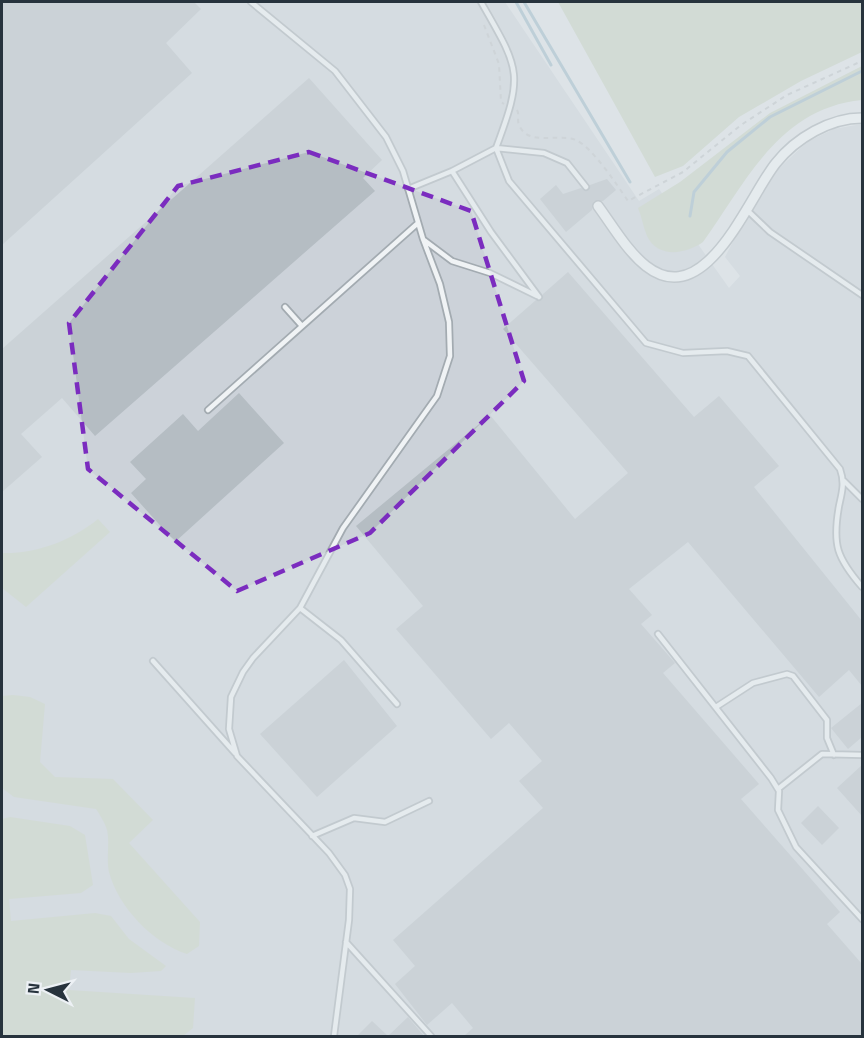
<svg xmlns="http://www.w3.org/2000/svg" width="864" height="1038" font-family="'Titillium Web',sans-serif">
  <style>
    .built { fill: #ccd2d9 }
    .green { fill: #c6d0bf }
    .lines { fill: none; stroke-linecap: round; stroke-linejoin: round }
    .stream { stroke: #99b7c6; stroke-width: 3 }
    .building { fill: #b5bdc3 }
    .service-casing { stroke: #a3abb1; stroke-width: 8 }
    .minor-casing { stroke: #a3abb1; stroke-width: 12 }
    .path { stroke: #bcc1c5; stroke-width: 2; stroke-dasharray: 4.5 4.5; stroke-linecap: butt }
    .service { stroke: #f0f3f5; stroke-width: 4.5 }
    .minor { stroke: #f0f3f5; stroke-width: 9 }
    .marked { fill: none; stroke: #7b2cbf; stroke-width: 4.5; stroke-dasharray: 12 8; stroke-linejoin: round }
  </style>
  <rect width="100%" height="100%" fill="#dde3e7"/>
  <!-- built -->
  <path class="built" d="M2,2H505L639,201L659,189L729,288L740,276L725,257L750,209L771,176L807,142L834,129L862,124V1036H2Z"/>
  <!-- green -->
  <path class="green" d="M558,2H862V52L801,81L739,117L683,166L655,177Z
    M862,66V100C779,108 746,182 703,242C686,254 658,259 647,236C643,227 642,217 638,208L680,182L770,113Z
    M98,519L110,532L26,607L2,588V553C36,554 71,541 98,519Z
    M13,695L30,697L45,704L40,762L55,777L113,779L153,820L129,843L200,922L199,946L187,954C153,943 118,907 109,872C106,858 110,843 107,830C105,823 100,815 96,809L14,797L2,788V696Z
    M10,817L70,826L85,835L93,885L81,893L9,899L11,921L95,913L111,916L129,939L166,966L161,971L131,973L71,970L69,990L195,998L193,1028L183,1036H2V819Z"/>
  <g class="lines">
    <!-- stream -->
    <path class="stream" d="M516,2L551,65
      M524,2L630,182
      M690,216L694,192L727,152L770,117L862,71"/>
  </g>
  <!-- building -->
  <path class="building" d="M2,2H194L201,9L166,43L192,73L2,245Z
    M309,78L382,160L363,178L375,191L95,436L62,398L21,434L42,457L2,492V349Z
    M607,179L616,190L603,201H594L592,210L566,232L540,199L556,185L563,194L581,188L587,191L590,185Z
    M568,272L694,417L719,396L779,466L754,487L862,621V686L849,670L819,697L688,542L629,589L652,615L641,624L675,663L663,673L759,784L741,799L840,912L827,924L862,964V1036H464L473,1028L452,1003L427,1025L395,984L415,966L393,940L543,808L519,781L542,761L509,723L491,739L396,629L423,606L356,526L490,415L575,519L628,473L503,329L536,300H542L543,294Z
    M239,393L284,443L175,542L131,493L146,479L130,462L183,414L198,431Z
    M344,660L397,726L317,797L260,734Z
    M862,703V737L848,749L831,728Z
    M862,765V816L837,788Z
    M818,806L839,828L822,845L801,823Z
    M408,1017L424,1036H388Z
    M372,1021L388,1036H357Z"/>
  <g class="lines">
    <!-- service casing -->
    <g class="service-casing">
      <path id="service" d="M251,2L335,71L386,137L403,171L423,239L440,284L449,322L450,356L437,396L343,528L300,608L253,658L243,672L231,697L229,729L237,756L329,853L345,875L350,889L349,920L334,1036
        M481,2C520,70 524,73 496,148L509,181L646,343L683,353L727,351L748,356L840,469C845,483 842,492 839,506C832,545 837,558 862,587
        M452,171L491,232L539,297
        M408,189L452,171L496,148L544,153L567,163L586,187
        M746,209L770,232L862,295
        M424,240L452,261L490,273L537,296
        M285,307L302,326
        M208,410L418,223
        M844,481L862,499
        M300,608L341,640L397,704
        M658,634L771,778L779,791L778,810L796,847L862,919
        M153,661L235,753
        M716,707L753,683L787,674L793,676L827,720V738L834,755
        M778,789L822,754L862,755
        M312,836L354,818L385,822L429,801
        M346,942L431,1036"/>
    </g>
    <!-- minor casing -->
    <g class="minor-casing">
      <path id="minor" d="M598,206C612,225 627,251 646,266C706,313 749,196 776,163C796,138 830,118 862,118"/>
    </g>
    <!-- path -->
    <path class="path" d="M484,25L499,64L501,102L504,104
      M517,110C520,115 516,121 520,127C530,146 558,133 576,140C593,148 617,185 628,201L683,172L741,125L787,95L862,61"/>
    <!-- service -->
    <use href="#service" class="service"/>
    <!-- minor -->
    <use href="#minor" class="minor"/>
  </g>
  <!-- marked area -->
  <path d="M0 0H864V1038H0ZM309,152L471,211L524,381L370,533L237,591L88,469L69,323L178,186Z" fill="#dde3e7" fill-opacity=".55" fill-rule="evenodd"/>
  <path class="marked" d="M309,152L471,211L524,381L370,533L237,591L88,469L69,323L178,186Z"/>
  <!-- border -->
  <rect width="864" height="1038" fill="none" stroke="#27333d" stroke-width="6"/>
  <!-- north arrow -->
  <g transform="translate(48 990) rotate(276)" stroke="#edf1f5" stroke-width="4.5" paint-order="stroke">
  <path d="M0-4.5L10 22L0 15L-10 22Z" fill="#27333d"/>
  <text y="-9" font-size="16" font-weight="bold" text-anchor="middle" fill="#27333d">N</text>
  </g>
</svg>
